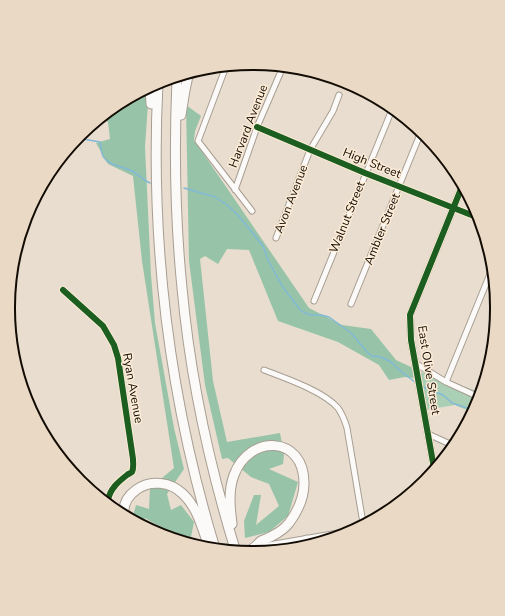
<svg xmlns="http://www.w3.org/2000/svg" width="505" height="616" font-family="'Nunito Sans',sans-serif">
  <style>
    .green { fill: #abcfb5 }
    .forest { fill: #97c4a8 }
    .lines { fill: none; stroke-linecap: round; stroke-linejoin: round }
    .stream { stroke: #82b9d6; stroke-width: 1.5 }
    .minor-casing { stroke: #a79e93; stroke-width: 7 }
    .tertiary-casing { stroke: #a79e93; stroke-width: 8 }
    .primary-casing { stroke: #a79e93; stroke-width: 10 }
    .motorway-casing { stroke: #a79e93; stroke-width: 11 }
    .minor { stroke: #fcfaf8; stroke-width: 5 }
    .tertiary { stroke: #fcfaf8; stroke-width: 6 }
    .primary { stroke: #fcfaf8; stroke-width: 8 }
    .motorway { stroke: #fcfaf8; stroke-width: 9 }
    .cycleway-casing { stroke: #fdecd6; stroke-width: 8 }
    .cycleway { stroke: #1b5e20; stroke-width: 6 }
    .labels { text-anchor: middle; stroke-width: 3; stroke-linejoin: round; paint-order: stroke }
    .street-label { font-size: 12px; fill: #130c04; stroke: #fdecd6 }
    .rim { fill: none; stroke: #130c04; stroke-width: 2 }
  </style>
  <rect width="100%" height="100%" fill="#e8ddce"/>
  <!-- green -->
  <path class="green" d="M418,371L480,392L478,402L471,412L455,405L425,410Z"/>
  <!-- forest -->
  <path class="forest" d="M149,89L145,147L151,275L155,323L174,428L184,469L167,494L171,510L181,505L194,522L191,537L181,538L177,537L145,518L143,523L133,516L136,505L149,509L150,488L174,468L142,261L133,176L108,164L96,143L110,139L108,122L103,119Z
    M186,105L201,116L195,131L194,140L309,308L342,325L371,329L396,360L413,368L414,378L405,377L389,380L379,365L338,342L278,321L249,250L227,249L218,264L205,256L200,259L213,381L227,442L280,433L284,455L283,464L269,469L298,482L288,516L269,532L245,538L244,521L254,495H261L256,525L279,506L269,484L251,477L228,458L222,459L205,385L189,261Z"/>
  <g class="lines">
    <!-- stream -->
    <path class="stream" d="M77,138L100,142C102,149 100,155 106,160C112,166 124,167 132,171C138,174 143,180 150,183
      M184,188L215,197L227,205L237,214L255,236L263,246L269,262L284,289L299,308L303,312L311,315H321L329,317L351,333L367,352L372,356L381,357L391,362L403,373L415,382
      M423,387L443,395L452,403L473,410"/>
    <!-- minor casing -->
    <g class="minor-casing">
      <path id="minor" d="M225,69L198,141L252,211
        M257,127L365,173L479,218
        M235,190L257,127L282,69
        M276,238L310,150L333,111L339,95
        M63,290L103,326L114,345L118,358L133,459C133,463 134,468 132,472C131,473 128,474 127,475C118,482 110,489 108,500
        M314,301L391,112
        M351,304L421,132
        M415,363L446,382L479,397
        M264,370C285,378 323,391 338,408C342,414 345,421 347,428L363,523
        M446,382L490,274
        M428,434L450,444"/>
    </g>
    <!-- tertiary casing -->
    <g class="tertiary-casing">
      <path id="tertiary" d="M434,468L411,340L410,315L461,189"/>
    </g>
    <!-- primary casing -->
    <g class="primary-casing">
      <path id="primary" d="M243,551L347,533"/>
    </g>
    <!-- motorway casing -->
    <g class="motorway-casing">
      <path id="motorway" d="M177,79C174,148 175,218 182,288C190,376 209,464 235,549
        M158,83C150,239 169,396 214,545
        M150,88L151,104
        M181,115L185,90L188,76
        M124,511C124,502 129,495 136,490C150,479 171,482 183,494C197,507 202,527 208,544
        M232,524C230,508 228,491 234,475C249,434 304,435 304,483C304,498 298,511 289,523C285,528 278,533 272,536C269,538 265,539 261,541C258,544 255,547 252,549
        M301,543L307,540"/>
    </g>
    <!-- minor -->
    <use href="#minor" class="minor"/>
    <!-- tertiary -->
    <use href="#tertiary" class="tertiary"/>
    <!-- primary -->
    <use href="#primary" class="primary"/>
    <!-- motorway -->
    <use href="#motorway" class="motorway"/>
    <!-- cycleway casing -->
    <g class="cycleway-casing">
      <path id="cycleway" d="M257,127L365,173L479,218
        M63,290L103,326L114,345L118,358L133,459C133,463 134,468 132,472C131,473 128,474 127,475C118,482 110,489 108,500
        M434,468L411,340L410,315L461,189"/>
    </g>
    <!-- cycleway -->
    <use href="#cycleway" class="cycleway"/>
  </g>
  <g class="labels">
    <!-- street labels -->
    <g class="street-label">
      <text transform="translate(248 126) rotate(-69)" y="4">Harvard Avenue</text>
      <text transform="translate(372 163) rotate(22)" y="4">High Street</text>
      <text transform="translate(291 199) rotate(-69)" y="4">Avon Avenue</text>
      <text transform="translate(347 217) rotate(-68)" y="4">Walnut Street</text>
      <text transform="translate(382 229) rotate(-68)" y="4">Ambler Street</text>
      <text transform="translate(429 370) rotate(81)" y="4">East Olive Street</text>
      <text transform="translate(133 388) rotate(80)" y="4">Ryan Avenue</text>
    </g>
  </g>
  <!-- crop -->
  <path d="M0 0H505V616H0ZM252 70H253A237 237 0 0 1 490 307V309A237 237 0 0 1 253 546H252A237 237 0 0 1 15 309V307A237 237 0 0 1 252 70Z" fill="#eadac5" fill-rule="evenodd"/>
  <path class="rim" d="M252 70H253A237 237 0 0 1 490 307V309A237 237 0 0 1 253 546H252A237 237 0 0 1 15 309V307A237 237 0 0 1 252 70Z"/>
</svg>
